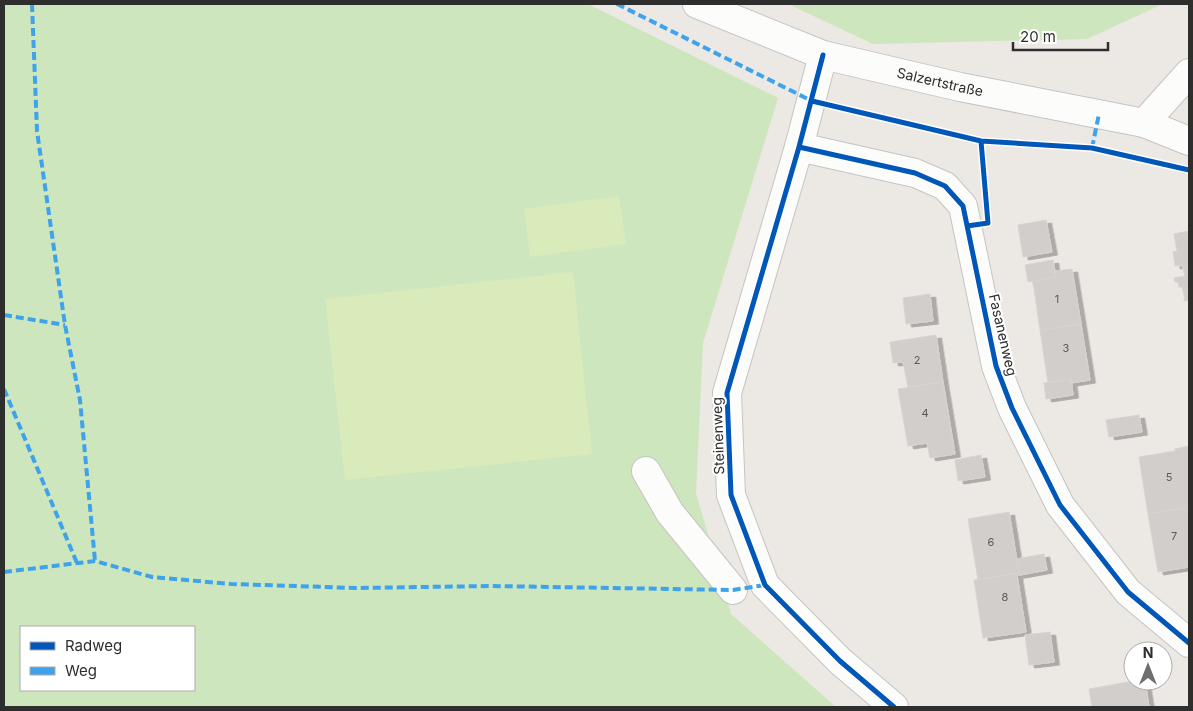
<svg xmlns="http://www.w3.org/2000/svg" width="1193" height="711" font-family="Inter,sans-serif">
  <style>
    .green { fill: #cee6be; fill-rule: evenodd }
    .pitch { fill: #d9eabb }
    .building { fill: #d1cecb; stroke: #d7d4d0; filter: url(#shadow) }
    .lines { fill: none; stroke-linecap: round; stroke-linejoin: round }
    .minor-casing { stroke: #c5c4c5; stroke-width: 30 }
    .minor { stroke: #fcfcfb; stroke-width: 28 }
    .quiet { stroke: #3ea3eb; stroke-width: 4; stroke-dasharray: 8 4; stroke-linecap: butt }
    .cycleway-casing { stroke: #fff; stroke-width: 8 }
    .cycleway { stroke: #0057b8; stroke-width: 5 }
    .labels { text-anchor: middle; stroke-width: 4; stroke-linejoin: round; paint-order: stroke }
    .number-label { font-size: 11px; fill: #585857 }
    .street-label { font-size: 14px; fill: #2e2e2e; stroke: #fff }
  </style>
  <defs>
    <filter id="shadow"><feDropShadow dx="5.5" dy="3" stdDeviation="0" flood-color="#0004"/></filter>
  </defs>
  <rect width="100%" height="100%" fill="#ece8e4"/>
  <!-- green -->
  <path class="green" d="M4,4H588L778,98L703,343L696,493L731,614L836,707H4ZM21,627H194V690H21Z
    M788,4H1163L1087,39L873,44Z"/>
  <!-- pitch -->
  <path class="pitch" d="M619,196L626,244L530,257L524,209Z
    M573,272L592,454L345,480L325,299Z"/>
  <!-- building -->
  <path class="building" d="M1046,220L1052,252L1023,257L1018,225Z
    M1189,231V300L1184,301V299H1185L1182,287H1179L1178,282H1175L1174,278L1185,276L1182,265L1175,266L1173,252L1177,251L1174,234Z
    M1053,260L1056,277L1028,282L1025,265Z
    M1072,269L1081,324L1040,330L1033,281L1056,277L1055,271Z
    M930,294L933,321L906,324L903,298Z
    M1081,324L1090,380L1071,383V379L1048,383L1040,330Z
    M936,335L943,382L908,387L903,362L893,363L890,342Z
    M1071,379L1073,395L1046,399L1044,383Z
    M943,382L955,454L930,458L927,443L908,446L898,389Z
    M1139,415L1142,432L1109,437L1106,420Z
    M1189,446V507L1148,514L1139,457L1175,451V449Z
    M981,455L985,477L958,481L955,460Z
    M1189,507V567L1158,572L1148,514Z
    M1009,512L1019,573L978,580L968,519Z
    M1044,554L1047,570L1020,575L1017,559Z
    M1019,573L1020,575H1017L1026,632L983,638L974,580Z
    M1050,632L1054,662L1029,665L1025,635Z
    M1133,681H1145L1149,707H1092L1089,689Z"/>
  <g class="lines">
    <!-- minor casing -->
    <g class="minor-casing">
      <g id="minor">
        <path id="s1" d="M697,4L823,55L960,87L1144,123L1189,141"/>
        <path d="M823,55L799,147L727,393L731,495L765,585L840,661L894,707"/>
        <path d="M1144,123L1189,73"/>
        <path d="M799,147L915,173L945,186L963,206L996,366L1012,408L1060,505L1128,592L1189,643"/>
        <path d="M646,471L670,513L733,590"/>
      </g>
    </g>
    <!-- minor -->
    <use href="#minor" class="minor"/>
    <!-- quiet -->
    <path class="quiet" d="M32,4L37,131L65,325L80,400L95,561
      M617,4L814,102
      M1092,148L1099,114
      M4,315L65,325
      M4,389L77,563
      M4,572L95,561L152,577L231,584L356,588L491,586L733,590L765,585"/>
    <!-- cycleway casing -->
    <g class="cycleway-casing">
      <path id="cycleway" d="M823,55L799,147L727,393L731,495L765,585L840,661L894,707
        M812,101L981,141L1092,148L1189,170
        M799,147L915,173L945,186L963,206L996,366L1012,408L1060,505L1128,592L1189,643
        M967,226L988,223L981,141"/>
    </g>
    <!-- cycleway -->
    <use href="#cycleway" class="cycleway"/>
  </g>
  <g class="labels">
    <!-- number labels -->
    <g class="number-label">
      <text x="1057" y="303">1</text>
      <text x="1066" y="352">3</text>
      <text x="917" y="364">2</text>
      <text x="925" y="417">4</text>
      <text x="1169" y="481">5</text>
      <text x="1174" y="540">7</text>
      <text x="991" y="546">6</text>
      <text x="1005" y="601">8</text>
    </g>
    <!-- street labels -->
    <g class="street-label">
      <text dy="5" stroke="none"><textPath href="#s1" startOffset="256">Salzertstraße</textPath></text>
      <text transform="translate(1003 335) rotate(77)" y="5">Fasanenweg</text>
      <text transform="translate(718 436) rotate(-92)" y="5">Steinenweg</text>
    </g>
  </g>
  <!-- border -->
  <rect width="1193" height="711" fill="none" stroke="#2e2e2e" stroke-width="10"/>
  <!-- legend -->
  <rect x="20" y="626" width="175" height="65" fill="#ffffff" stroke="#ababab"/>
  <rect x="30" y="642" width="25" height="8" fill="#0057b8" stroke="#ababab"/>
  <text x="65" y="651" font-size="15" fill="#2e2e2e">Radweg</text>
  <rect x="30" y="667" width="25" height="8" fill="#3ea3eb" stroke="#ababab"/>
  <text x="65" y="676" font-size="15" fill="#2e2e2e">Weg</text>
  <!-- north arrow -->
  <g transform="translate(1148 666)"><circle r="24" fill="#ffffff" stroke="#ababab"/>
  <path d="M0-4L9 19L0 12L-9 19Z" fill="#706f6e"/>
  <text y="-8" font-size="14" font-weight="bold" text-anchor="middle" fill="#2e2e2e">N</text>
  </g>
  <!-- scale -->
  <path d="M1013 42v8h95v-8" fill="none" stroke="#2e2e2e" stroke-width="2.5"/>
  <text x="1020" y="42" font-size="15" fill="#2e2e2e" stroke="#ffffff" stroke-width="4" paint-order="stroke">20 m</text>
</svg>
